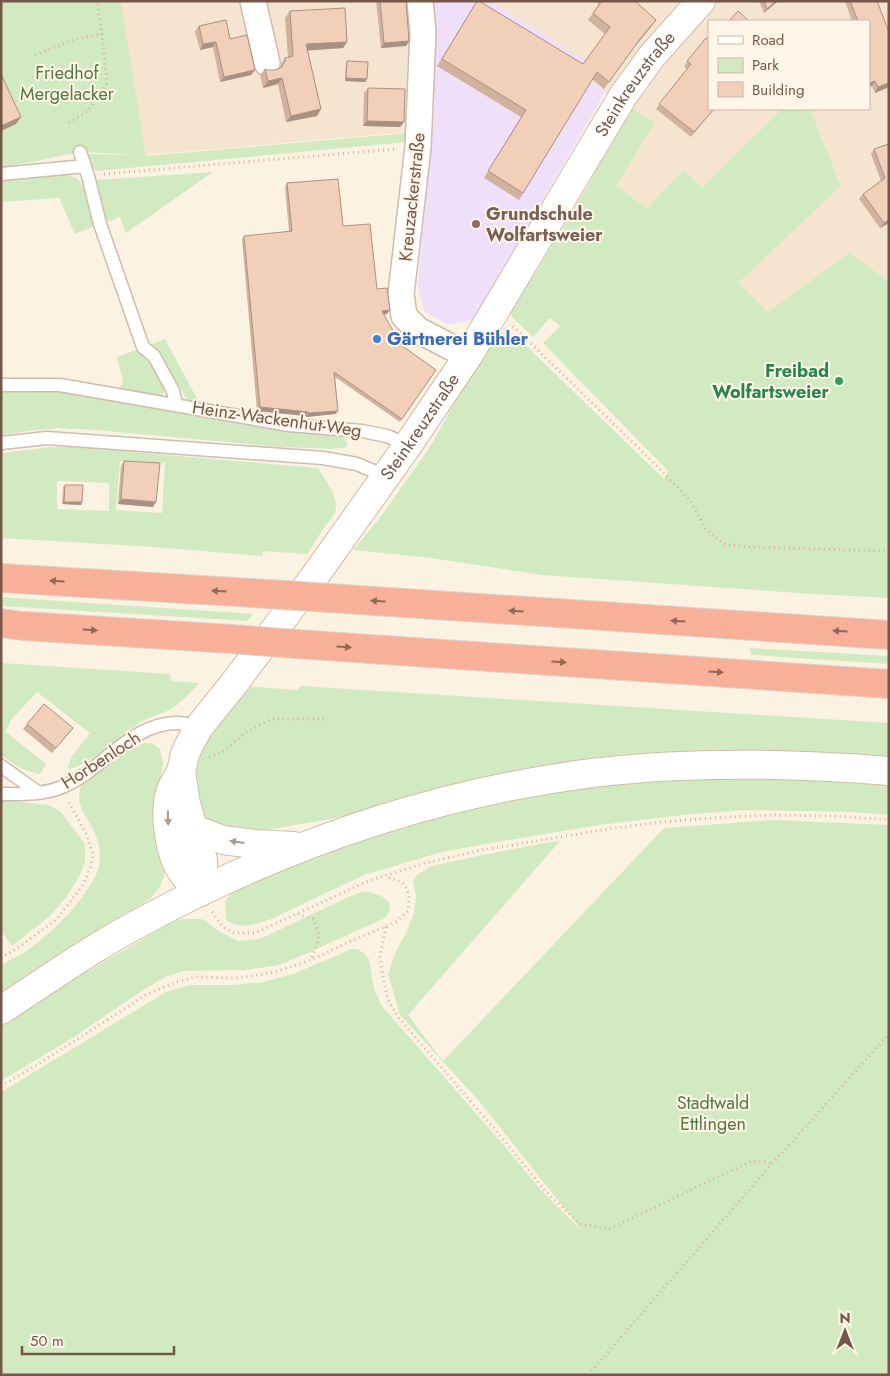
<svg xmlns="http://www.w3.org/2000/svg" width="890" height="1376" font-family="Jost,sans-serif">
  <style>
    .residential { fill: #f4e4d0 }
    .education { fill: #efdff9 }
    .green { fill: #d2eac1; fill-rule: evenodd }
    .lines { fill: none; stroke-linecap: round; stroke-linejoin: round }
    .lane-casing { stroke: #d0bbac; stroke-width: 15 }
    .street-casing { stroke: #d0bbac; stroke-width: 28 }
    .secondary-casing { stroke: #d3bba9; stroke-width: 30 }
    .highway-casing { stroke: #dbd3cf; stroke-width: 30 }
    .path { stroke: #d7b39d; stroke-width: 3; stroke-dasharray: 1 4; stroke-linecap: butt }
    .lane { stroke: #fff; stroke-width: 12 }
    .street { stroke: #fff; stroke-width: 25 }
    .secondary { stroke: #fff; stroke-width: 28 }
    .highway { stroke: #f8b098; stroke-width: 28 }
    .highway-bridge-casing { stroke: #dbd3cf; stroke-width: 30; stroke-linecap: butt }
    .highway-bridge { stroke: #f8b098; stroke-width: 28 }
    .wall { fill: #d0b29f }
    .shaded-wall { fill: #a99182 }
    .building { fill: #f2cfb9; stroke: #a99182 }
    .oneway { fill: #8e6958 }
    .oneway2 { fill: #ac9a91 }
    .education-dot { fill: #8d6e63; stroke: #fff6e9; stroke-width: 2 }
    .shop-dot { fill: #3f7fe0; stroke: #fff6e9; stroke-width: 2 }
    .leisure-dot { fill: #2e9e5b; stroke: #fff6e9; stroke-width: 2 }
    .labels { text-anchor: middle; stroke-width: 4; stroke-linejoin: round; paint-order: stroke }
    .park-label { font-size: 18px; fill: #527a40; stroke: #fff6e9 }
    .street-label { font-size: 18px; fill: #745748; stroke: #fff6e9 }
    .education-label { font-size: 18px; font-weight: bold; fill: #785e54; stroke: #fff6e9; text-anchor: start }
    .shop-label { font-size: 18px; font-weight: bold; fill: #366cbe; stroke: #fff6e9; text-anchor: start }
    .leisure-label { font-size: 18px; font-weight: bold; fill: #27864d; stroke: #fff6e9; text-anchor: end }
  </style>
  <rect width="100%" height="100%" fill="#fcf2e2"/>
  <!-- residential -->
  <path class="residential" d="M121,1H411L410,132L146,155Z
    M490,1H889V281L849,253L768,312L738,283L841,186L810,109H869V21H709V109H782L702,188L683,170L647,208L616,186L655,122L605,92L583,76L590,64Z"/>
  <!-- education -->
  <path class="education" d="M434,1H490L590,64L583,76L605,92L474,319L450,325L424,312L418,285L428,163L433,58Z"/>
  <!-- green -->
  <path class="green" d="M1,1H121L146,156L409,133L408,142L96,171L91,166L87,154L142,155L80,152L1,168Z
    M631,108L655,122L616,186L647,208L683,170L702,188L782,109H810L841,186L738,283L768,312L849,253L889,281V598L813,594L542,575L424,557L353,550L379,519L430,447L488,341C497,332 506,331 517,337L664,479L668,471L543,343L560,326L550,318L533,337L512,317L510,309L528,275L533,277L595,174L591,172Z
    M213,172L126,233L120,217L105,223L95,180Z
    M65,173L78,179L86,191L95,226L75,234L59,198L1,202V178Z
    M165,339L201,406L193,404L188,401L152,344Z
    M138,349L148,356L165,389L163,395L159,396L119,388L123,382L117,357Z
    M55,390L290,431C302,432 336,432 345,439C347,442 347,443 347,447L332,449L282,447L95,430L57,428L29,431L1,435V391Z
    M51,447H75L318,468L333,492L336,505L335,513L321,532L308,554L263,551V556L154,547L1,538V453ZM120,461L165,463L162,513L116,510ZM57,481L109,483V511L57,509Z
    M1,597L253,614L247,621L1,606Z
    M750,648L889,656V664L751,655Z
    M1,663L170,674L171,681L199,683C190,693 179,706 167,711C158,715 149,717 141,722C117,736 98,760 70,769L68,767L71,757L90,733L37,692L11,720L6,732L45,763V766L40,774C25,772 13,764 1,755Z
    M246,686L297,690L301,686L889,723V758L839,756L364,813L238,835L206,822L201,816L194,775L196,767L209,734Z
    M145,743H152L160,749L163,764L158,791L166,868L164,877L159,888L151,898L88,939L1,998V965C9,960 18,957 25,952C47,936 66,919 83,896C88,888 95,879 98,870C101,859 100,846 96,836C89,817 74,808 81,786C101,771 121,750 145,743Z
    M733,775L889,782V815L852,812L746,810L683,815L599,825L491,843L442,852L364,875L269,920C255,924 238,931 226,919L225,901L230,895L243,887L303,859L426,817L594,784Z
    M1,800L48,805L61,812L85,844V862L80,875L67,896L51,915L12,946L1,931Z
    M775,820L889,825V1375H1V1092L166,992L190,985H233L264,982L296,973L342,953L351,949H357L364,953L369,959L374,989L382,1006L501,1142L540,1189L584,1233L479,1101L400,1015L388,974L396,951L406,933L414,913L416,896L413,881L417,875L431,866L488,854L545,843L560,841L408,1015L443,1061L664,828Z
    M363,892C378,892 400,901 385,918L296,958L279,965L246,970L183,971L165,977L140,992L74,1037L1,1081V1025L66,984L169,924L182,919H201L206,921L217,930L238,941L260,939L346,898Z"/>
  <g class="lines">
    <!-- lane casing -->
    <g class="lane-casing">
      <path id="lane" d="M80,152L88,176L100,224L143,347L154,356L173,391L176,404
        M1,174L85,166
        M1,385H60L289,425L362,431L387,436L408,445
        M1,443L47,438L323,458L357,464L385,476
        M1,766L39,793
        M1,794C21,794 43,795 62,787C102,771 130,723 177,723C184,723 192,725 199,727"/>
    </g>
    <!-- street casing -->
    <g class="street-casing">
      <path id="street" d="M253,1L267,63
        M420,1L423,32L418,147L401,294L404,316L418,330L468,356"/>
    </g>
    <!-- secondary casing -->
    <g class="secondary-casing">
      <g id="secondary">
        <path d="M181,772L186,804L203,860V876L200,892"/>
        <path d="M194,829L223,840L254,844L294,846"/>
        <path id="s1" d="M200,892C194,885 187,879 182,872C169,853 164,815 170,793C172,786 177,780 180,773C183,767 183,760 185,754C189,744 194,736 199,727L232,686L312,580L408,445L468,356L623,96L652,56L701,1"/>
        <path d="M1,1010C49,979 95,946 145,920C284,845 435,793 592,773C690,761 790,763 889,771"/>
      </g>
    </g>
    <!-- highway casing -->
    <g class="highway-casing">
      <path id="highway" d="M1,578L268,594
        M329,598L889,635
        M1,623L23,626L232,639
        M296,644L889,684"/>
    </g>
    <!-- path -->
    <path class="path" d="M35,55L76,39L102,34
      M69,123L88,111L107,83L102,34L97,1
      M104,174L396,149
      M513,326L659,468L691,502L706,530L724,544L749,547L889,551
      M209,757L224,751L234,742L247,732L271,719H327
      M212,912L223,927L234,933H255L368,881L425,863L482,850L608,829L661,822L712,818L770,815L834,816L889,820
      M298,914L313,919C322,937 318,942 311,959
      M386,927L380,956L383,977L388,1000L398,1017L503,1139L546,1192L580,1224L609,1229L752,1161L773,1163
      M1,958L19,947L57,919L83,885L90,869L93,854L86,834L68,801
      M1,1086L35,1066L146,995L176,982L195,977L232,978L252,976L275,972L311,960L349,942L396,922L408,911L409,897L407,889L402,882L386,877
      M588,1375L773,1163L889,1034"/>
    <!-- lane -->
    <use href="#lane" class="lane"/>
    <!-- street -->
    <use href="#street" class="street"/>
    <!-- secondary -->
    <use href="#secondary" class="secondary"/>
    <!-- highway -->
    <use href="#highway" class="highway"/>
    <!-- highway-bridge casing -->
    <g class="highway-bridge-casing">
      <path id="highway-bridge" d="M268,594L329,598
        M232,639L296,644"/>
    </g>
    <!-- highway-bridge -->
    <use href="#highway-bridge" class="highway-bridge"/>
  </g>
  <!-- wall -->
  <path class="wall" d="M376,1H406L409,41L406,46L381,48Z
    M477,1L583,64L605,34L588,20L599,5L596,1H635L651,27L635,46L604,89L592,79L519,200L484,178L521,117L437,66Z
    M759,1H778L764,13Z
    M845,1H877L889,32V87L875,93L872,86L869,87V21H852Z
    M290,11L347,42L343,48L308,50L317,116L286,122L278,84L263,88L260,75L265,69L268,70H275L281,67V64L285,58L288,57L285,18Z
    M199,26L230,39L255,70L251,75L220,82L213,47L200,50L195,31Z
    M706,38L713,110L691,137L656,109L687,69L684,66Z
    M347,61L367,79L365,82L345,81L346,64Z
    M368,88L404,122L400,127L363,126L364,93Z
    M889,144V223L880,228L859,199L863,194L881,181L871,154L874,149Z
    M287,183L343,226L377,289L387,314H383L401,345L436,370L400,422L335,377L338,411L335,414L306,417V416L257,411L242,239L244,236L289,232L285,187Z
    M124,461L153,507L118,504L121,466Z
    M65,485L81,505L62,504L63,487Z
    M27,724L73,728L52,753L23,729Z"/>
  <!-- shaded-wall -->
  <path class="shaded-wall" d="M776,1H778L764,13L767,9Z
    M656,20L651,27L635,46L604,89L640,39Z
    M409,41L406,46L381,48L384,43Z
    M216,42L213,47L200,50L203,44Z
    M347,42L343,48L302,51L306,44Z
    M255,70L251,75L220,82L224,77Z
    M282,78L278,84L263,88L268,81Z
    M346,78L367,79L365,82L345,81Z
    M875,81L872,86L869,87V83Z
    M889,83V87L875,93L878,87Z
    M321,109L317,116L286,122L291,116Z
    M21,117L16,124L1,131V126Z
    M367,121L404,122L400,127L363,126Z
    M889,220V223L880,228L884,223Z
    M390,310L387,314L379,315L382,311Z
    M260,407L308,412L306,416L257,411Z
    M338,411L335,414L306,417L309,413Z
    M121,499L156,502L153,507L118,504Z
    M64,502H82L81,505L62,504Z"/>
  <!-- building -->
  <path class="building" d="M380,1H406L409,41L384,43Z
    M477,1H479L583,64L610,27L593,13L602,1H635L656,20L640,39L609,82L597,72L523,193L488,171L526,110L442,59Z
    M764,1H776L767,9Z
    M850,1H877L889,32V83L878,87L875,81L869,83V21H858Z
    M345,8L347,42L306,44L321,109L291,116L282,78L268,81L265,69L268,70H275L282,67L285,61V58L293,56L290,11Z
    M738,11L749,21H729Z
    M226,20L230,39L247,35L255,70L224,77L216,42L203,44L199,26Z
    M706,38L709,39V109H714L694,132L659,104L691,64L687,61Z
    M347,61L368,62L367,79L346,78Z
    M1,74L21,117L1,126Z
    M368,88L405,89L404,122L367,121Z
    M889,144V220L884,223L863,194L885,178L874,149Z
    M338,179L343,226L370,224L377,289L387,288L390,310L382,311L401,345L436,370L402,419L334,372L338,411L309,413L308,412L260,407L244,236L292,231L287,183Z
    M124,461L160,463L156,502L121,499Z
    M65,485H83L82,502H64Z
    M44,704L73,728L56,748L27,724Z"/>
  <!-- one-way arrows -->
  <defs><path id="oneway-solid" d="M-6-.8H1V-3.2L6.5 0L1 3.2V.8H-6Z" transform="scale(1.25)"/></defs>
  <g class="oneway">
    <use href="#oneway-solid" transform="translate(57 581) rotate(-176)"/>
    <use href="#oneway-solid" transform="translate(219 591) rotate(-176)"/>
    <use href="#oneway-solid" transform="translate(378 601) rotate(-176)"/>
    <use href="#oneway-solid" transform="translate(516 611) rotate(-176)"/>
    <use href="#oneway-solid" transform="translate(678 621) rotate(-176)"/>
    <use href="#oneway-solid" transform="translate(90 630) rotate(4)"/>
    <use href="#oneway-solid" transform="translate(840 631) rotate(-176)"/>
    <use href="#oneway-solid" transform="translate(344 647) rotate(4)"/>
    <use href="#oneway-solid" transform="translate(559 662) rotate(4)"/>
    <use href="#oneway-solid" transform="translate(716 672) rotate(4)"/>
  </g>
  <g class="oneway2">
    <use href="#oneway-solid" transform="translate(168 818) rotate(89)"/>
    <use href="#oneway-solid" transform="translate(237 842) rotate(-172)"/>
  </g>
  <!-- markers -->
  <circle class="education-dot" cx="476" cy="224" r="5"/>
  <circle class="shop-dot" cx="377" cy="339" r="5"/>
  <circle class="leisure-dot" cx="839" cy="381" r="5"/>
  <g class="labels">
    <!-- park labels -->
    <g class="park-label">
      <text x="67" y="79">Friedhof<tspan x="67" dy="21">Mergelacker</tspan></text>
      <text x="713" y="1109">Stadtwald<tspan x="713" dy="21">Ettlingen</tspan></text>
    </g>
    <!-- street labels -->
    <g class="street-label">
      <text dy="6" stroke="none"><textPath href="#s1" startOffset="959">Steinkreuzstraße</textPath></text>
      <text transform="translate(412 197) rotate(-84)" y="6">Kreuzackerstraße</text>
      <text transform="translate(277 419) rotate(8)" y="6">Heinz-Wackenhut-Weg</text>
      <text dy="6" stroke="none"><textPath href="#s1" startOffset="554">Steinkreuzstraße</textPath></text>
      <text transform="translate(101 760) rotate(-33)" y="6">Horbenloch</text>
    </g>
    <!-- education labels -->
    <g class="education-label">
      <text x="486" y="220">Grundschule<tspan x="486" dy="21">Wolfartsweier</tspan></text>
    </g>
    <!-- shop labels -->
    <g class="shop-label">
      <text x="387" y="345">Gärtnerei Bühler</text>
    </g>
    <!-- leisure labels -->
    <g class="leisure-label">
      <text x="829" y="377">Freibad<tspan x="829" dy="21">Wolfartsweier</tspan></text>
    </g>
  </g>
  <!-- border -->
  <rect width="890" height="1376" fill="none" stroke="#745748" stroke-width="5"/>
  <!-- legend -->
  <rect x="708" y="20" width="162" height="90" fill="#fff6e9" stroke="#c7b6a9"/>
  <rect x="718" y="36" width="25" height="8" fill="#ffffff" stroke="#c7b6a9"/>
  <text x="752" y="45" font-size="15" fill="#745748">Road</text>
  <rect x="718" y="58" width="25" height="15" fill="#d2eac1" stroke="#c7b6a9"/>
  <text x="752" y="70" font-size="15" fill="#745748">Park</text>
  <rect x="718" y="82" width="25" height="15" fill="#f2cfb9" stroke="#c7b6a9"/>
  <text x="752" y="95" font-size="15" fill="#745748">Building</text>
  <!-- north arrow -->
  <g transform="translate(845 1331)" stroke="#fff6e9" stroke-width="4" paint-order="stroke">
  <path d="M0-4L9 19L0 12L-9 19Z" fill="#745748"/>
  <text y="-8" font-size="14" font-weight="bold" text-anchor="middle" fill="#745748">N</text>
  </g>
  <!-- scale -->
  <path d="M22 1346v8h152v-8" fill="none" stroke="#745748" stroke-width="2.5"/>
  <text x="30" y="1346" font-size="15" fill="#745748" stroke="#fff6e9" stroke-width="4" paint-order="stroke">50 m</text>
</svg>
